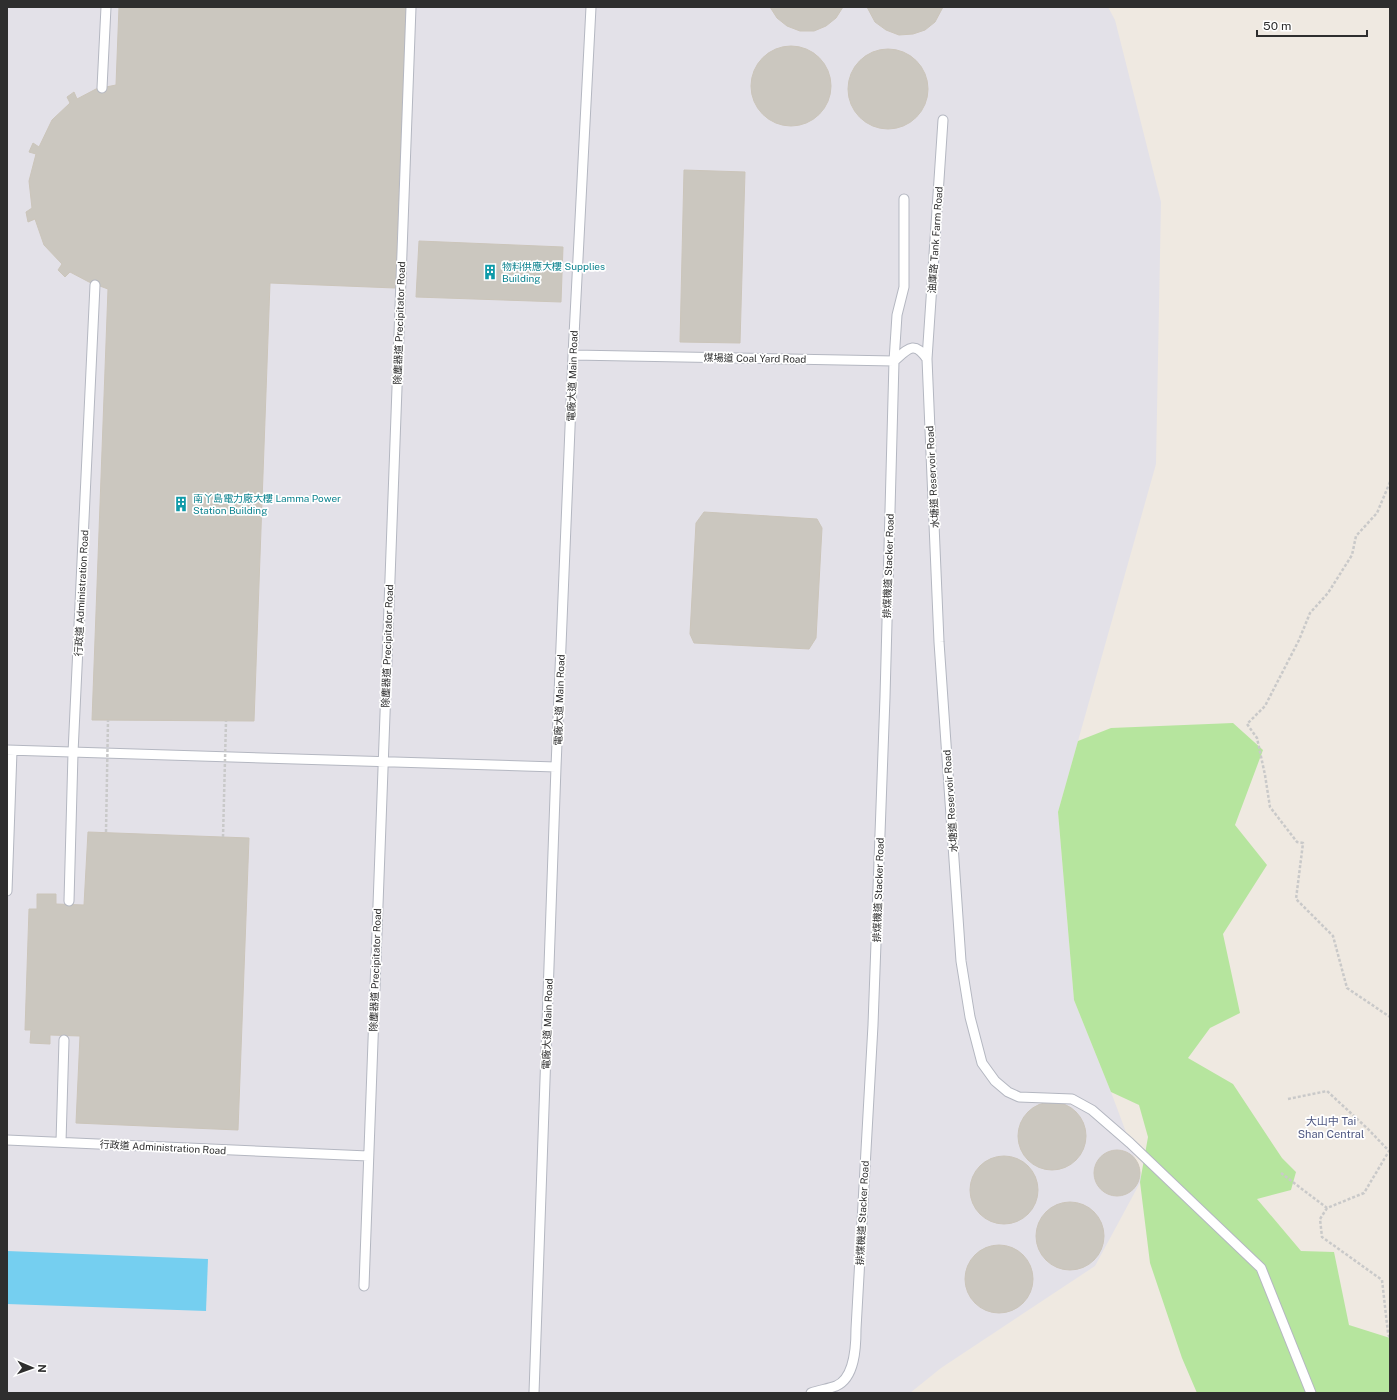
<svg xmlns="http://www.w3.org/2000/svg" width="1397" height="1400" font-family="'Public Sans','Noto Sans TC',sans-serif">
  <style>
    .industrial { fill: #e3e1e8 }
    .green { fill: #b6e59e }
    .water { fill: #75cff0 }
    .building { fill: #cbc7bf; stroke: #cbc5ba }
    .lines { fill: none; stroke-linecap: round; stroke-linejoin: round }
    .lane-casing { stroke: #b4b7c1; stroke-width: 11 }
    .path { stroke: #c9c9c9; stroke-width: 2.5; stroke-dasharray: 3 2; stroke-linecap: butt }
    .lane { stroke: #fff; stroke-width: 9 }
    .path-bridge { stroke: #c9c9c9; stroke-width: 2.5; stroke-dasharray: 3 2; stroke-linecap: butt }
    .labels { text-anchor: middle; stroke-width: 3.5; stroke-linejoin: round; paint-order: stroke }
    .street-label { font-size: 10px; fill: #2e2e2e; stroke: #fff }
    .culture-label { font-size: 10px; fill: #0d838f; stroke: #fff; text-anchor: start }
    .neighbourhood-label { font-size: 11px; fill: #4d5680; stroke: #fff }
  </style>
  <rect width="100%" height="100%" fill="#efe9e1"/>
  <!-- industrial -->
  <path class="industrial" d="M7,7H1108L1115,20L1161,202L1156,464L1058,812L1074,1000L1111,1092L1130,1143L1142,1179L1095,1266L941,1368L910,1393H7Z"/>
  <!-- green -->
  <path class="green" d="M1233,723L1263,750L1235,825L1267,865L1223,934L1240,1013L1210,1028L1188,1058L1233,1084L1282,1158L1296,1172L1291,1190L1257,1199L1301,1251L1334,1252L1349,1325L1390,1338V1393H1197L1182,1358L1150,1263L1140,1182L1148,1137L1139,1105L1111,1092L1074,1000L1058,812L1078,741L1111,728Z"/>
  <!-- water -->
  <path class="water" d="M7,1251L208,1259L206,1311L7,1304Z"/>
  <!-- building -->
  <path class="building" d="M119,7H406L395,288L270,283L254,721L92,720L108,289L89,282L70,272L65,277L58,270L62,264L44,245L35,219L28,222L26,212L32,208L29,181L36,154L29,152L33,143L39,147L52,120L70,103L67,97L74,92L77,99L96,89L116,85Z
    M770,7H843L836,18L826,26L814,31H800L787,26L777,18Z
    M867,7H943L935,22L925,30L913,34L899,35L886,30L875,22Z
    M751 86a40 40 0 1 1 80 0a40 40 0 1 1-80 0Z
    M848 89a40 40 0 1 1 80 0a40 40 0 1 1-80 0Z
    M684,170L745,172L740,343L680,342Z
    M419,241L563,247L561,302L416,297Z
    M704,512L817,519L822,528L816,638L809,649L694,643L690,634L696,523Z
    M88,832L249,838L238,1130L76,1123L80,1036L50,1035V1044L30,1043L31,1030H25L29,909H37V894H56V904L84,905Z
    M1018 1136a34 34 0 1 1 68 0a34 34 0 1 1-68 0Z
    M1094 1173a23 23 0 1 1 46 0a23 23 0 1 1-46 0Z
    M970 1190a34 34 0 1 1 68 0a34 34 0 1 1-68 0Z
    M1036 1236a34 34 0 1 1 68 0a34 34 0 1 1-68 0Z
    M965 1279a34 34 0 1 1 68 0a34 34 0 1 1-68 0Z"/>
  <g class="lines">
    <!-- lane casing -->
    <g class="lane-casing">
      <path id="lane" d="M102,88L106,7
        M943,120L927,359L939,642L961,961L970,1017L982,1063L995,1081L1008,1092L1019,1097L1072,1099L1092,1110L1130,1143L1261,1268L1311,1393
        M573,355L894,361C908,349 914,340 927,359
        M7,750L556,767
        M7,891L12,751
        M69,901L73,753L95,285
        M7,1140L368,1156
        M61,1142L64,1040
        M364,1286L411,7
        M534,1393L556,767L573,355L591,7
        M811,1393C819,1390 828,1389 836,1386C855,1378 856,1347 856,1329L873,1025L885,697L894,361L897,315L904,287V199"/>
    </g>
    <!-- path -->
    <path class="path" d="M1390,482L1377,513L1356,536L1352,555L1328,593L1310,613L1299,640L1265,706L1247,724L1257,738L1265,775L1270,807L1297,842L1303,843L1296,899L1333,936L1347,988L1390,1017
      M1288,1099L1327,1091L1368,1129L1389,1151
      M1281,1173L1327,1208L1364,1193L1389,1151L1390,1152
      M1327,1208L1320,1219L1322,1237L1382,1280L1388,1333L1390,1339"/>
    <!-- lane -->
    <use href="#lane" class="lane"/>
    <!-- path-bridge -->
    <path class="path-bridge" d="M106,832L108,720
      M223,837L226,721"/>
  </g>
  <!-- icons -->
  <defs>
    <g id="building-bare" transform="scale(1.2)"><path d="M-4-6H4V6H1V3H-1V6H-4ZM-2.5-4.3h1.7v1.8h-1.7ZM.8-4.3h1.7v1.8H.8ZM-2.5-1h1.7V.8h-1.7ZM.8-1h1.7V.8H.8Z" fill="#0f9aa8" stroke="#fff" stroke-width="2.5" paint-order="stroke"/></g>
  </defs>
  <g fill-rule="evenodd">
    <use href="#building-bare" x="490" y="272"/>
    <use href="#building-bare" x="181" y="504"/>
  </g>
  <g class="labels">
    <!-- street labels -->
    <g class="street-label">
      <text transform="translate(935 240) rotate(-86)" y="4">油庫路 Tank Farm Road</text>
      <text transform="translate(399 323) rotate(-88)" y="4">除塵器道 Precipitator Road</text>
      <text transform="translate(755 358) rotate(1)" y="4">煤場道 Coal Yard Road</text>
      <text transform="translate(572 376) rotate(-88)" y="4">電廠大道 Main Road</text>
      <text transform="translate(932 477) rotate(-93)" y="4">水塘道 Reservoir Road</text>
      <text transform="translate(888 566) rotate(-88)" y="4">排煤機道 Stacker Road</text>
      <text transform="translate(81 593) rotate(-87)" y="4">行政道 Administration Road</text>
      <text transform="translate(387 646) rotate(-88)" y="4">除塵器道 Precipitator Road</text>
      <text transform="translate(559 700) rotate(-88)" y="4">電廠大道 Main Road</text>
      <text transform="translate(950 801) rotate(-94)" y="4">水塘道 Reservoir Road</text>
      <text transform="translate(878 890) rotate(-88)" y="4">排煤機道 Stacker Road</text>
      <text transform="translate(375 970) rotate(-88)" y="4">除塵器道 Precipitator Road</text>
      <text transform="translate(547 1024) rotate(-88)" y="4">電廠大道 Main Road</text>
      <text transform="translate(163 1147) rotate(3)" y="4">行政道 Administration Road</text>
      <text transform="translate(862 1213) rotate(-87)" y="4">排煤機道 Stacker Road</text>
    </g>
    <!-- culture labels -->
    <g class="culture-label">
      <text x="502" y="270">物料供應大樓 Supplies<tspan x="502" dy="12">Building</tspan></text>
      <text x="193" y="502">南丫島電力廠大樓 Lamma Power<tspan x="193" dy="12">Station Building</tspan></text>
    </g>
    <!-- neighbourhood labels -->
    <g class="neighbourhood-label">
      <text x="1331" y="1125">大山中 Tai<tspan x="1331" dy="13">Shan Central</tspan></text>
    </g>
  </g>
  <!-- border -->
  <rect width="1397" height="1400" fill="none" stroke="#2e2e2e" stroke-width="16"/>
  <!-- north arrow -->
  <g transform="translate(32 1368) rotate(92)" stroke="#ffffff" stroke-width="3" paint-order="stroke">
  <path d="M0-3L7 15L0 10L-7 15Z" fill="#2e2e2e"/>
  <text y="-6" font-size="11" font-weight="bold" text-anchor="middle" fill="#2e2e2e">N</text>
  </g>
  <!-- scale -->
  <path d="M1257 30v6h110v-6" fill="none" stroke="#2e2e2e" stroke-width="2"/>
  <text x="1263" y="30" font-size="12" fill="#2e2e2e" stroke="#ffffff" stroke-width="3" paint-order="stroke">50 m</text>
</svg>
